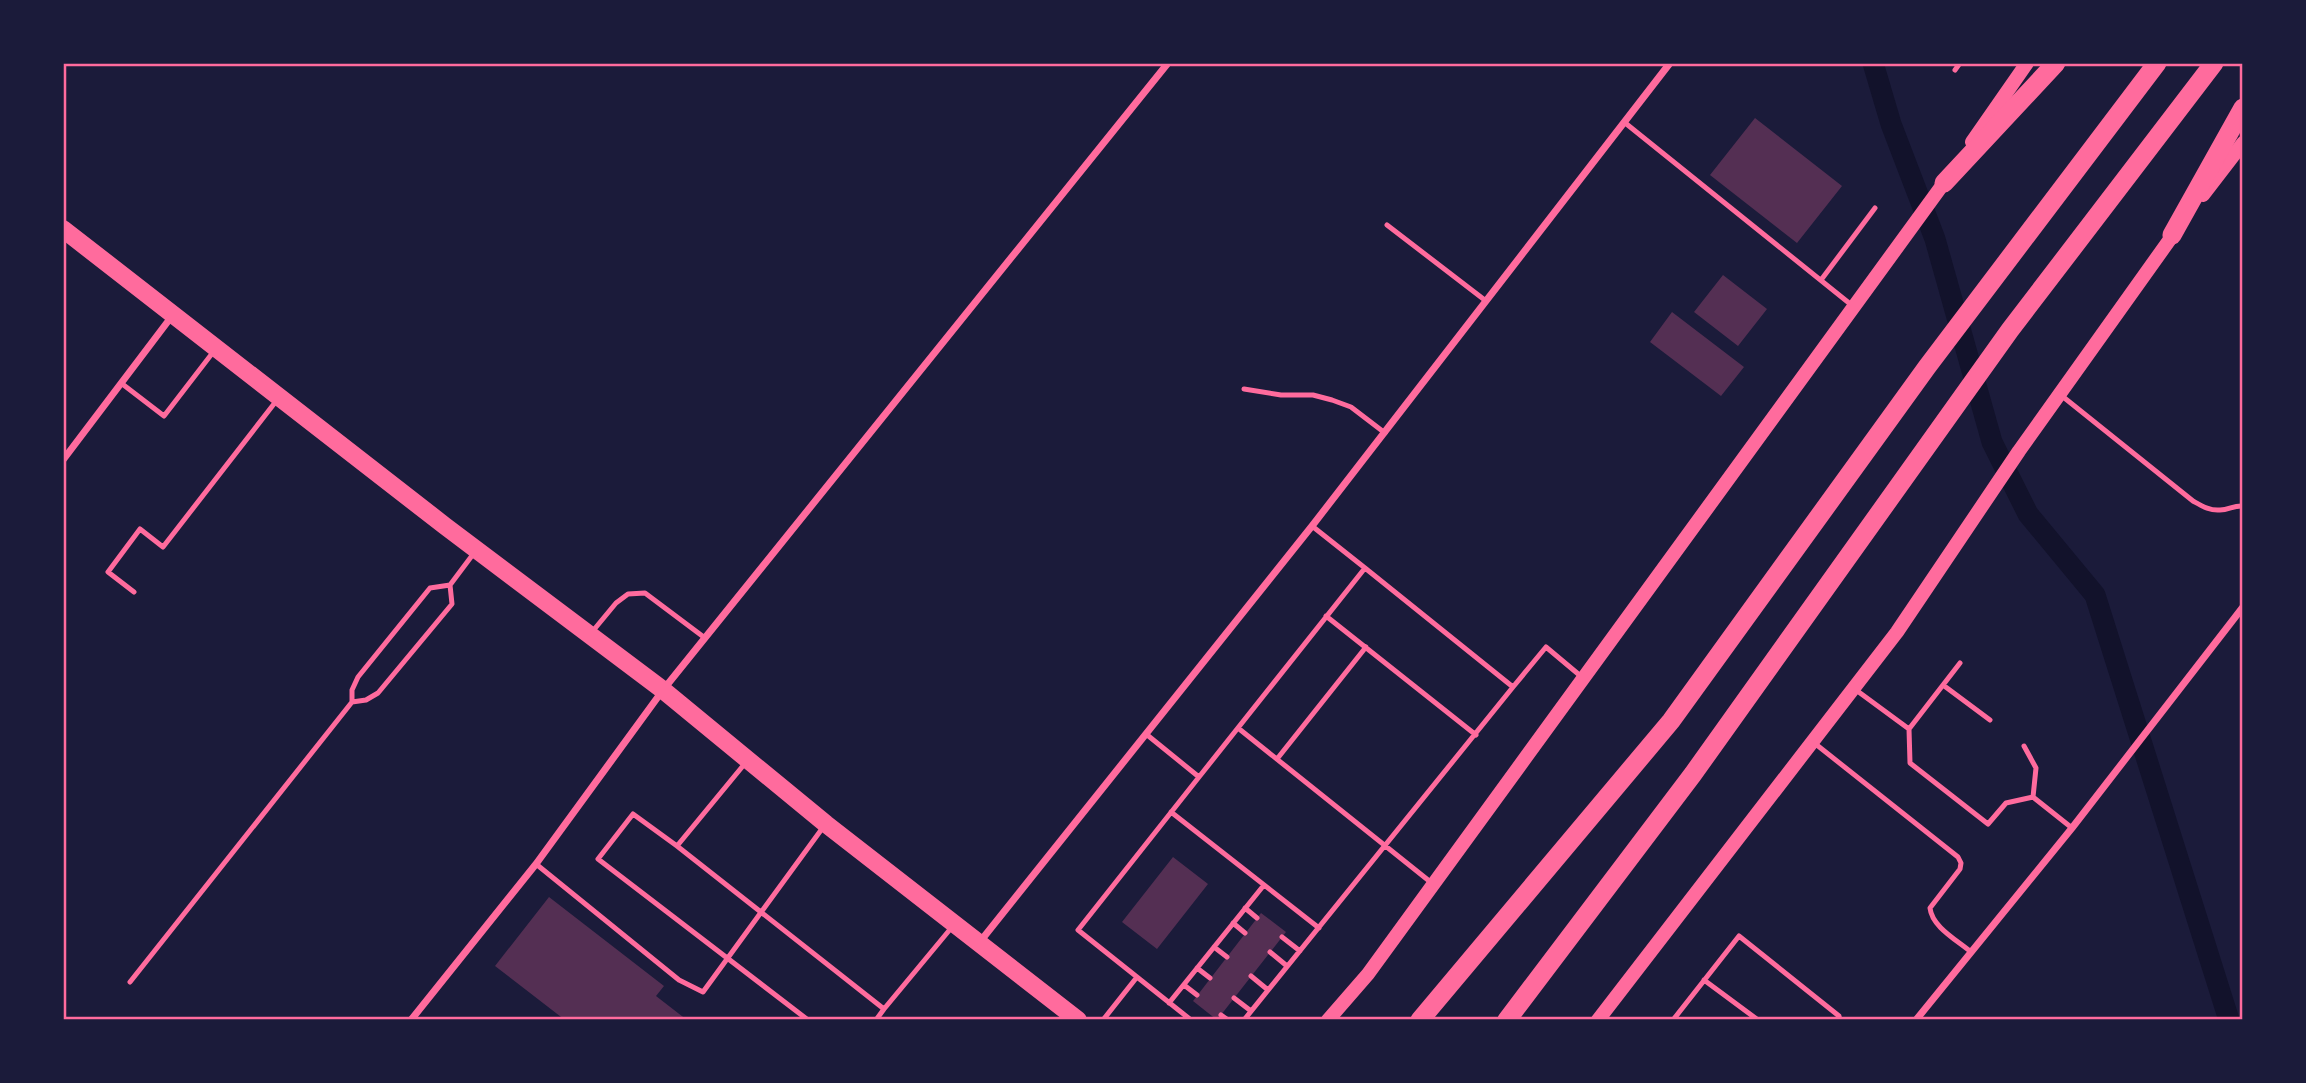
<svg xmlns="http://www.w3.org/2000/svg" width="2306" height="1083" font-family="Jost,sans-serif">
  <style>
    .lines { fill: none; stroke-linecap: round; stroke-linejoin: round }
    .canal { stroke: #12122b; stroke-width: 21 }
    .building { fill: #542f53 }
    .service { stroke: #ff6b9d; stroke-width: 5 }
    .minor { stroke: #ff6b9d; stroke-width: 7 }
    .secondary { stroke: #ff6b9d; stroke-width: 14 }
    .primary { stroke: #ff6b9d; stroke-width: 18 }
    .motorway { stroke: #ff6b9d; stroke-width: 19 }
    .neatline { fill: none; stroke: #ff6b9d; stroke-width: 2.5 }
  </style>
  <rect width="100%" height="100%" fill="#1b1b3a"/>
  <g class="lines">
    <!-- canal -->
    <path class="canal" d="M1873,63L1891,124L1935,239L1992,442L2028,514L2095,595L2229,1020"/>
  </g>
  <!-- building -->
  <path class="building" d="M1755,118L1842,186L1797,243L1710,175Z
    M1723,275L1767,309L1738,346L1694,312Z
    M1672,312L1744,367L1721,396L1650,342Z
    M1173,857L1208,884L1157,949L1122,922Z
    M549,897L664,986L656,996L687,1020H565L495,966Z
    M1261,913L1286,932L1217,1020L1193,1001Z"/>
  <g class="lines">
    <!-- service -->
    <path class="service" d="M1955,70L1960,63
      M1624,122L1854,307
      M1387,225L1486,301
      M1821,280L1875,208
      M121,383L164,416L214,351
      M1244,389L1281,395H1313L1332,400L1351,407L1385,433
      M2062,396L2193,501C2202,506 2210,511 2220,510C2229,510 2234,505 2243,506
      M1365,568L1513,687L1546,647L1583,678
      M134,592L108,572L140,529L163,547L277,400
      M1326,616L1476,735
      M592,632L616,603L628,594L645,593L705,638
      M1943,685L1990,720
      M1856,690L1909,729L1960,663
      M352,702L366,700L378,693L452,604L450,585L474,553
      M1238,728L1433,884
      M1909,729L1910,763L1988,824L2006,803L2033,797L2072,828
      M1146,734L1199,777L1365,568L1312,526
      M1813,742L1958,857L1961,863L1960,869L1930,908C1932,927 1957,940 1971,952
      M2024,746L2036,768L2033,797
      M1277,759L1366,647
      M747,761L677,846L884,1009L952,927
      M1171,812L1319,928
      M677,846L633,814L598,859L808,1020
      M536,864L679,980L703,992L824,826
      M1245,908L1257,918
      M1233,923L1245,933
      M1282,937L1300,951
      M1214,947L1227,957
      M1270,952L1287,966
      M1197,968L1210,978
      M1251,976L1268,990
      M1704,980L1758,1020
      M130,982L352,702V690L358,677L430,588L450,585
      M1184,985L1197,995
      M1234,998L1251,1011
      M1169,1003L1264,885
      M1221,1015L1228,1020
      M876,1020L884,1009
      M1103,1020L1137,977
      M1191,1020L1078,930L1199,777
      M1244,1020L1513,687
      M1673,1020L1739,936L1839,1016L1840,1020"/>
    <!-- minor -->
    <path class="minor" d="M63,460L172,316
      M979,943L1312,526L1670,63
      M411,1020L536,864L663,690L1168,63
      M1916,1020L2072,828L2243,607"/>
    <!-- secondary -->
    <path class="secondary" d="M1972,142L2027,63
      M2203,195L2243,143
      M1328,1020L1368,974L1949,176
      M1598,1020L1897,632L2019,451L2178,228"/>
    <!-- primary -->
    <path class="primary" d="M63,229L445,526L663,690L826,824L1078,1020"/>
    <!-- motorway -->
    <path class="motorway" d="M1944,183L2056,63
      M2172,235L2243,108
      M1420,1020L1671,721L1927,367L2157,63
      M1507,1020L1693,774L2010,330L2214,63"/>
  </g>
  <!-- border -->
  <rect width="2306" height="1083" fill="none" stroke="#1b1b3a" stroke-width="130"/>
  <rect x="65" y="65" width="2176" height="953" class="neatline"/>
</svg>
